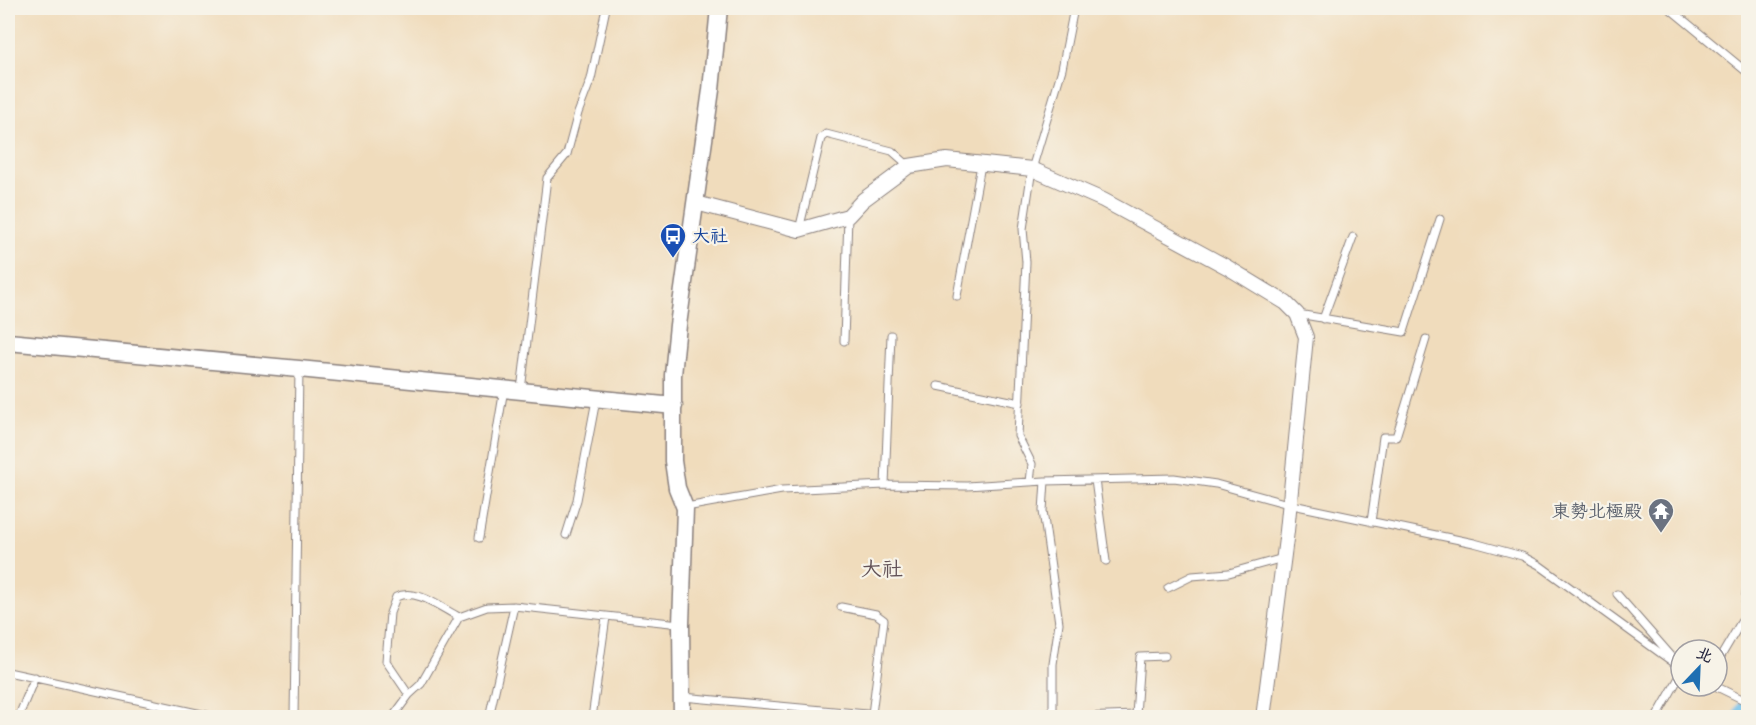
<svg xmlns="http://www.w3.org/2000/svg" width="1756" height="725" font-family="Sriracha,'LXGW WenKai TC',sans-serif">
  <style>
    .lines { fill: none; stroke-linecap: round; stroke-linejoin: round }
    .canal { stroke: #70c0eb; stroke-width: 15 }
    .service-casing { stroke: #897f7c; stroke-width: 9 }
    .minor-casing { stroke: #897f7c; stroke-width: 16 }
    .tertiary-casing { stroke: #897f7c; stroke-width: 19 }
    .service { stroke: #fff; stroke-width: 7 }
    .minor { stroke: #fff; stroke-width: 14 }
    .tertiary { stroke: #fff; stroke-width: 16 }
    .labels { text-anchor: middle; stroke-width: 4.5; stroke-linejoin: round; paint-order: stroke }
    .transit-label { font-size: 18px; fill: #164399; stroke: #f7f3e8; text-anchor: start }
    .worship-label { font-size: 18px; fill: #5b616d; stroke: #f7f3e8; text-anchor: end }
    .quarter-label { font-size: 21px; fill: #635358; stroke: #f7f3e8 }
  </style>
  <rect width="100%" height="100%" fill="#f7f3e8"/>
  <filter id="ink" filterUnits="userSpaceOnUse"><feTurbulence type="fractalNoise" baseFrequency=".0167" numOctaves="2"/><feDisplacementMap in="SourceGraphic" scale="12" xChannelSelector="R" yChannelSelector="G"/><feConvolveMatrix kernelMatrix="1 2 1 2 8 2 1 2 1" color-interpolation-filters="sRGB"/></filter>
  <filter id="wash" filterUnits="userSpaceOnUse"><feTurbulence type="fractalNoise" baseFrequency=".008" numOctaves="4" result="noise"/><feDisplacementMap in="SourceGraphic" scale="24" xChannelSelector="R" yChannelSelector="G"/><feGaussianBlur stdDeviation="1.35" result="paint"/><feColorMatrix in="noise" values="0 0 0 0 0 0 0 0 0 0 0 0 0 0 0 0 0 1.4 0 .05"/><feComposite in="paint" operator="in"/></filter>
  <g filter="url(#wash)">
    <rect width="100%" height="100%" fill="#f0dcbc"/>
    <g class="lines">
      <!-- canal -->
      <path class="canal" d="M1739,718L1748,701"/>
    </g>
  </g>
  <g filter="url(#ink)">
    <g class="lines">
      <!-- service casing -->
      <g class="service-casing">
        <path id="service" d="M1669,8L1748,73
          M799,230L821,138L826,134L892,151L909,166
          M957,296L981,165
          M1298,314L1404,332L1440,219
          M1323,319L1353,237
          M844,341L848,216
          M938,386L1020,403
          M521,390L547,178L567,154L578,113L591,79L606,8
          M1095,480L1106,561
          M1045,481L1043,511L1059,623L1053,664V718
          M1030,482L1032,464L1018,436L1026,262L1023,229L1032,169L1062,69L1074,8
          M885,485L891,335
          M686,507L782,490L885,485L967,486L1045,481L1174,478L1216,484L1288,504L1474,543L1522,556L1539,565L1681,668
          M1371,522L1383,437H1396L1426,339
          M566,535L577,500L596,400
          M479,538L504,389
          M1168,588L1192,576L1229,573L1283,558
          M1617,594L1674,659
          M841,607L876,614L884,620L872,714
          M1717,663L1744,617L1748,573
          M8,672L220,718
          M1715,686L1748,702
          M409,695L386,661L390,613L396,597C416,587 441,608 459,617
          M683,697L910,718
          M490,713L514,606
          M1136,715L1140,657L1165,656
          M18,718L35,677
          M294,718L299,369
          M392,718L409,695L421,684L459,617L487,607L514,606L680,624
          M592,718L606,617
          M1054,718L1136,715L1173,718
          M1656,718L1681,674"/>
      </g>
      <!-- minor casing -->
      <g class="minor-casing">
        <path id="minor" d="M696,203L799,230L848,216L863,200L909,166L947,160L1032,169L1103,200L1227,267L1286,303L1297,314L1306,337L1287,531L1263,718"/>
      </g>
      <!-- tertiary casing -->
      <g class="tertiary-casing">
        <path id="tertiary" d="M8,342L299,369L674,406
          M682,718L681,624L685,508L677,488L673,461V375L678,325L711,90L719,8"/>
      </g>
      <!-- service -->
      <use href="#service" class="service"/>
      <!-- minor -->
      <use href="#minor" class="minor"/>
      <!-- tertiary -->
      <use href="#tertiary" class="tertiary"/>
    </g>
  </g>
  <!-- icons -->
  <defs>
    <g id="bus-pin" transform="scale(1.35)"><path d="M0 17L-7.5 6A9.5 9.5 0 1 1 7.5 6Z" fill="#1a4fb4" stroke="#f7f3e8"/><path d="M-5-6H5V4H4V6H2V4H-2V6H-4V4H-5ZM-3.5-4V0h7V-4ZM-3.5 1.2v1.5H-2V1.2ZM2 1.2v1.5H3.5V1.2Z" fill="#fff"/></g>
    <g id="temple-pin" transform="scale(1.35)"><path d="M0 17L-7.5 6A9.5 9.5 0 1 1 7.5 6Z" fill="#6b7280" stroke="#f7f3e8"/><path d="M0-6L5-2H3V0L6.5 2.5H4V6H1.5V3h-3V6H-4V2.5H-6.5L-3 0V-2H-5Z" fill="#fff"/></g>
  </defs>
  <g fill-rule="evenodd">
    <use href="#bus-pin" x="673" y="236"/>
    <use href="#temple-pin" x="1661" y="511"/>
  </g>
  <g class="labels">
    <!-- transit labels -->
    <g class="transit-label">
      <text x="692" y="242">大社</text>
    </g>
    <!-- worship labels -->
    <g class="worship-label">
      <text x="1642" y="517">東勢北極殿</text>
    </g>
    <!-- quarter labels -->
    <g class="quarter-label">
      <text x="882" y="576">大社</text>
    </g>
  </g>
  <!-- margin -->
  <rect width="1756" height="725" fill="none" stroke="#f7f3e8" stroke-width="30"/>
  <!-- north arrow -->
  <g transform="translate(1699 668) rotate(23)"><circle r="28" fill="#f7f3e8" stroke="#a29fa3" stroke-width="1.5"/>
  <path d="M0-4.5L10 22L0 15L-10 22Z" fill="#1f6fb2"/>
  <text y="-9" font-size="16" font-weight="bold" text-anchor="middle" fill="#22223b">北</text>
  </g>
</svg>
